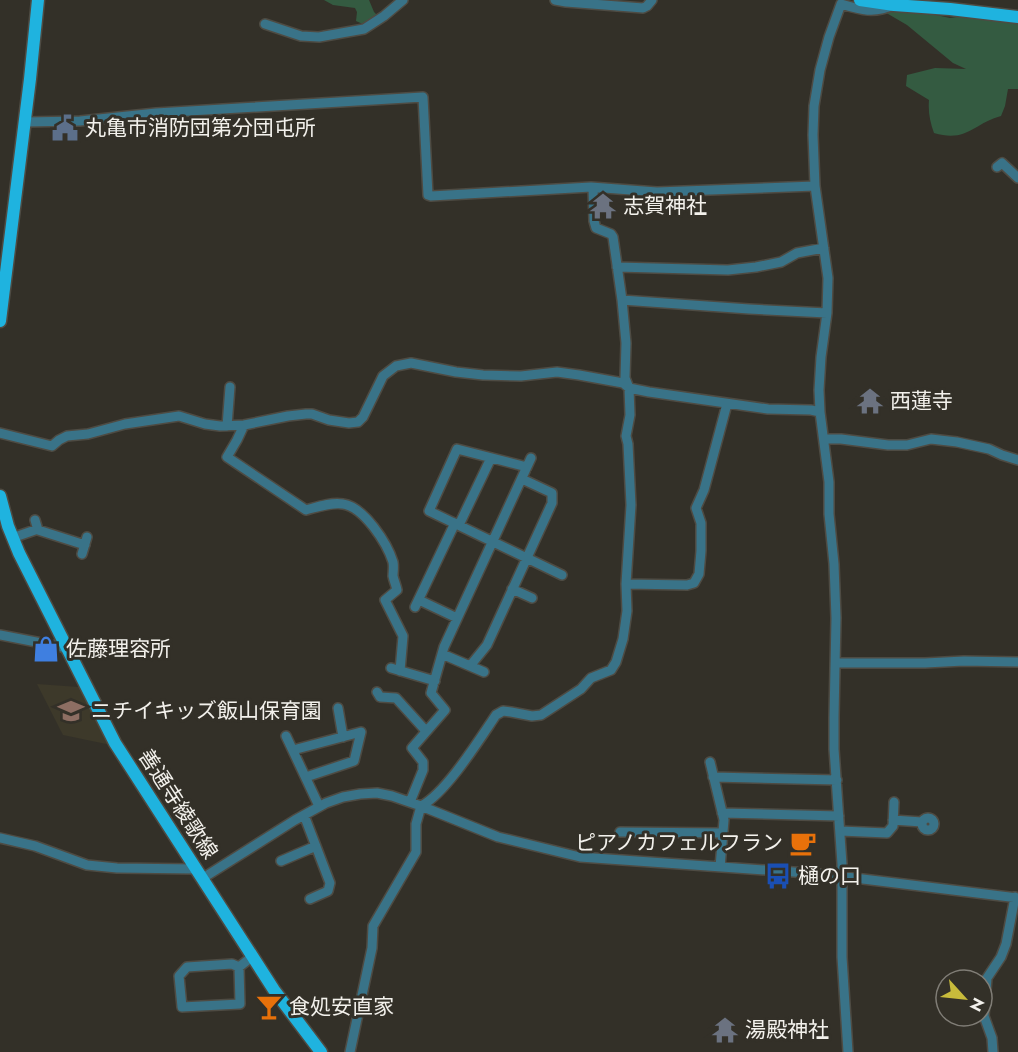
<svg xmlns="http://www.w3.org/2000/svg" width="1018" height="1052" font-family="Jost,'Noto Sans JP',sans-serif">
  <style>
    .built { fill: #3d392a }
    .green { fill: #345b41 }
    .lines { fill: none; stroke-linecap: round; stroke-linejoin: round }
    .minor-casing { stroke: #4e4b43; stroke-width: 12 }
    .major-casing { stroke: #4e4b43; stroke-width: 15 }
    .minor { stroke: #397388; stroke-width: 9 }
    .major { stroke: #1fb3df; stroke-width: 12 }
    .labels { text-anchor: middle; stroke-width: 6; stroke-linejoin: round; paint-order: stroke }
    .poi-label { font-size: 21px; fill: #f3f1ec; stroke: #333028; text-anchor: start }
    .street-label { font-size: 21px; fill: #f3f1ec; stroke: #333028 }
  </style>
  <rect width="100%" height="100%" fill="#333028"/>
  <!-- built -->
  <path class="built" d="M37,684L79,687L111,745L63,735Z"/>
  <!-- green -->
  <path class="green" d="M324,0H369L374,12L380,18L367,26L356,21L357,12L355,8L333,5Z
    M883,11L922,12L950,18L964,16L1018,21V89H1008L1005,106L1001,116C974,123 967,143 934,133C930,122 928,112 929,100L906,86L907,75L935,68L966,69L953,63L907,25Z"/>
  <g class="lines">
    <!-- minor casing -->
    <g class="minor-casing">
      <path id="minor" d="M555,0L566,2L643,8L647,6L652,0
        M265,24L301,36L319,37L364,29L384,16L403,0
        M25,122L80,121L156,113L423,97L428,195L431,196L591,187L657,192L815,186
        M997,167L1002,163L1018,178
        M617,267L728,270L756,267L781,262L797,253L824,248
        M622,300L749,309L827,313
        M244,425L237,440L227,457L306,510C317,507 331,502 343,504C364,507 387,543 393,562C394,567 393,572 393,576C394,581 396,585 397,590L385,600L403,636L400,671
        M227,426L230,387
        M0,433L52,446L59,440L67,436L88,434L125,424L179,416L205,424L220,426L244,425L288,416L306,414H312L329,420L349,423L358,422L363,417L383,376L396,366L411,363L456,372L483,375L521,376L557,372L579,375L623,383L629,388L649,392L768,409L811,410L820,412
        M824,439H841L888,445H907L931,439L957,442L989,449L1002,455L1018,460
        M527,467L457,449L429,511L562,575
        M35,520L38,530L85,545
        M459,525L491,458
        M12,538L38,529
        M82,554L87,537
        M626,584L687,585L694,583L699,574L701,551V523L696,508L704,490L727,404
        M512,589L532,598
        M419,600L457,618
        M415,607L455,523
        M0,635L67,648
        M442,654L484,672
        M835,663H925L964,661L1018,662
        M470,666L487,645L552,503V493L522,479
        M391,668L435,681
        M377,692L380,697L396,698L426,731
        M338,708L343,737
        M286,736L319,806
        M293,750L361,732L354,761L306,777
        M710,762L724,820L720,867
        M713,777L837,780
        M410,802L423,770V762L412,748L445,710L431,693L444,647L531,458
        M722,813L839,816
        M304,815L330,883L328,891L310,899
        M922 824a6 6 0 1 1 12 0a6 6 0 1 1-12 0Z
        M893,820L922,822
        M840,831L887,833L893,826L894,802
        M620,832L723,833
        M0,838L35,846L87,865L117,868L196,869
        M281,861L316,846
        M203,878L295,820L326,803L343,797L360,794L377,793L392,796L421,806L498,837L580,857L822,874L1018,898
        M239,967L240,1004L182,1007L179,976L187,967L232,964L239,967L253,956
        M350,1052L372,948L373,926L416,852V824L421,806C446,793 479,740 496,715L503,711L511,712L532,716L541,715L581,689L591,678L611,670L616,662L623,639L627,611L626,584L631,505L628,444L626,436L630,415L629,388L625,378L626,343L622,300L613,237L611,234L596,228L594,221L593,188
        M848,1052L842,957V864L834,749V717L836,618L834,564L829,514V482L820,412L819,390L821,357L827,313L828,278L815,186L813,135L814,106L820,70L829,37L841,4C861,10 874,14 894,5
        M993,1052L992,1038L984,1016L987,978L1001,957L1006,944L1015,897"/>
    </g>
    <!-- major casing -->
    <g class="major-casing">
      <path id="major" d="M860,0L894,5L950,9L1018,17
        M0,321L30,79L38,0
        M0,496L8,526L19,553L115,743L274,990L321,1052"/>
    </g>
    <!-- minor -->
    <use href="#minor" class="minor"/>
    <!-- major -->
    <use href="#major" class="major"/>
  </g>
  <!-- icons -->
  <defs>
    <g id="civic-bare" transform="scale(2.07)"><path d="M-.6-6.5H3V-4.5H.6V-3L4-1V1h2V6H-6V1h2V-1L-.6-3ZM-1.2 2.5V6h2.4V2.5Z" fill="#5c6f8a" stroke="#333028" stroke-width="2.5" paint-order="stroke"/></g>
    <g id="temple-bare" transform="scale(2.07)"><path d="M0-6L5-2H3V0L6.5 2.5H4V6H1.5V3h-3V6H-4V2.5H-6.5L-3 0V-2H-5Z" fill="#6b7280" stroke="#333028" stroke-width="2.5" paint-order="stroke"/></g>
    <g id="shop-bare" transform="scale(2.07)"><path d="M-5-2.5h2.3a2.7 3.5 0 0 1 5.4 0H5L5.5 6h-11ZM-1.5-2.5h3a1.5 2.3 0 0 0-3 0Z" fill="#3f7fe0" stroke="#333028" stroke-width="2.5" paint-order="stroke"/></g>
    <g id="school-bare" transform="scale(2.07)"><path d="M0-5L7-2L0 1L-7-2ZM-4 1L0 2.5L4 1V4Q0 6-4 4Z" fill="#8d6e63" stroke="#333028" stroke-width="2.5" paint-order="stroke"/></g>
    <g id="cafe-bare" transform="scale(2.07)"><path d="M-5.5-4.5H6V0H3Q3 3.5 0 3.5H-2.5Q-5.5 3.5-5.5 0ZM3-3.2v2h1.7v-2ZM-6 4.5H4V6H-6Z" fill="#e8710a" stroke="#333028" stroke-width="2.5" paint-order="stroke"/></g>
    <g id="bus-bare" transform="scale(2.07)"><path d="M-5-6H5V4H4V6H2V4H-2V6H-4V4H-5ZM-3.5-4V0h7V-4ZM-3.5 1.2v1.5H-2V1.2ZM2 1.2v1.5H3.5V1.2Z" fill="#1a4fb4" stroke="#333028" stroke-width="2.5" paint-order="stroke"/></g>
    <g id="bar-bare" transform="scale(2.07)"><path d="M-6-5H6L.8 .8V4.5H3.5V6h-7V4.5H-.8V.8Z" fill="#e8710a" stroke="#333028" stroke-width="2.5" paint-order="stroke"/></g>
  </defs>
  <g fill-rule="evenodd">
    <use href="#civic-bare" x="65" y="128"/>
    <use href="#temple-bare" x="603" y="206"/>
    <use href="#temple-bare" x="870" y="401"/>
    <use href="#shop-bare" x="46" y="649"/>
    <use href="#school-bare" x="71" y="711"/>
    <use href="#cafe-bare" x="803" y="843"/>
    <use href="#bus-bare" x="778" y="876"/>
    <use href="#bar-bare" x="269" y="1007"/>
    <use href="#temple-bare" x="725" y="1030"/>
  </g>
  <g class="labels">
    <!-- poi labels -->
    <g class="poi-label">
      <text x="85" y="135">丸亀市消防団第分団屯所</text>
      <text x="623" y="213">志賀神社</text>
      <text x="890" y="408">西蓮寺</text>
      <text x="66" y="656">佐藤理容所</text>
      <text x="91" y="718">ニチイキッズ飯山保育園</text>
      <text x="783" y="850" text-anchor="end">ピアノカフェルフラン</text>
      <text x="798" y="883">樋の口</text>
      <text x="289" y="1014">食処安直家</text>
      <text x="745" y="1037">湯殿神社</text>
    </g>
    <!-- street labels -->
    <g class="street-label">
      <text transform="translate(178 804) rotate(57)" y="7">善通寺綾歌線</text>
    </g>
  </g>
  <!-- north arrow -->
  <g transform="translate(964 998) rotate(117)"><circle r="28" fill="#333028" stroke="#807d76" stroke-width="1.5"/>
  <path d="M0-4.5L10 22L0 15L-10 22Z" fill="#c8bb3b"/>
  <text y="-9" font-size="16" font-weight="bold" text-anchor="middle" fill="#f3f1ec">N</text>
  </g>
</svg>
